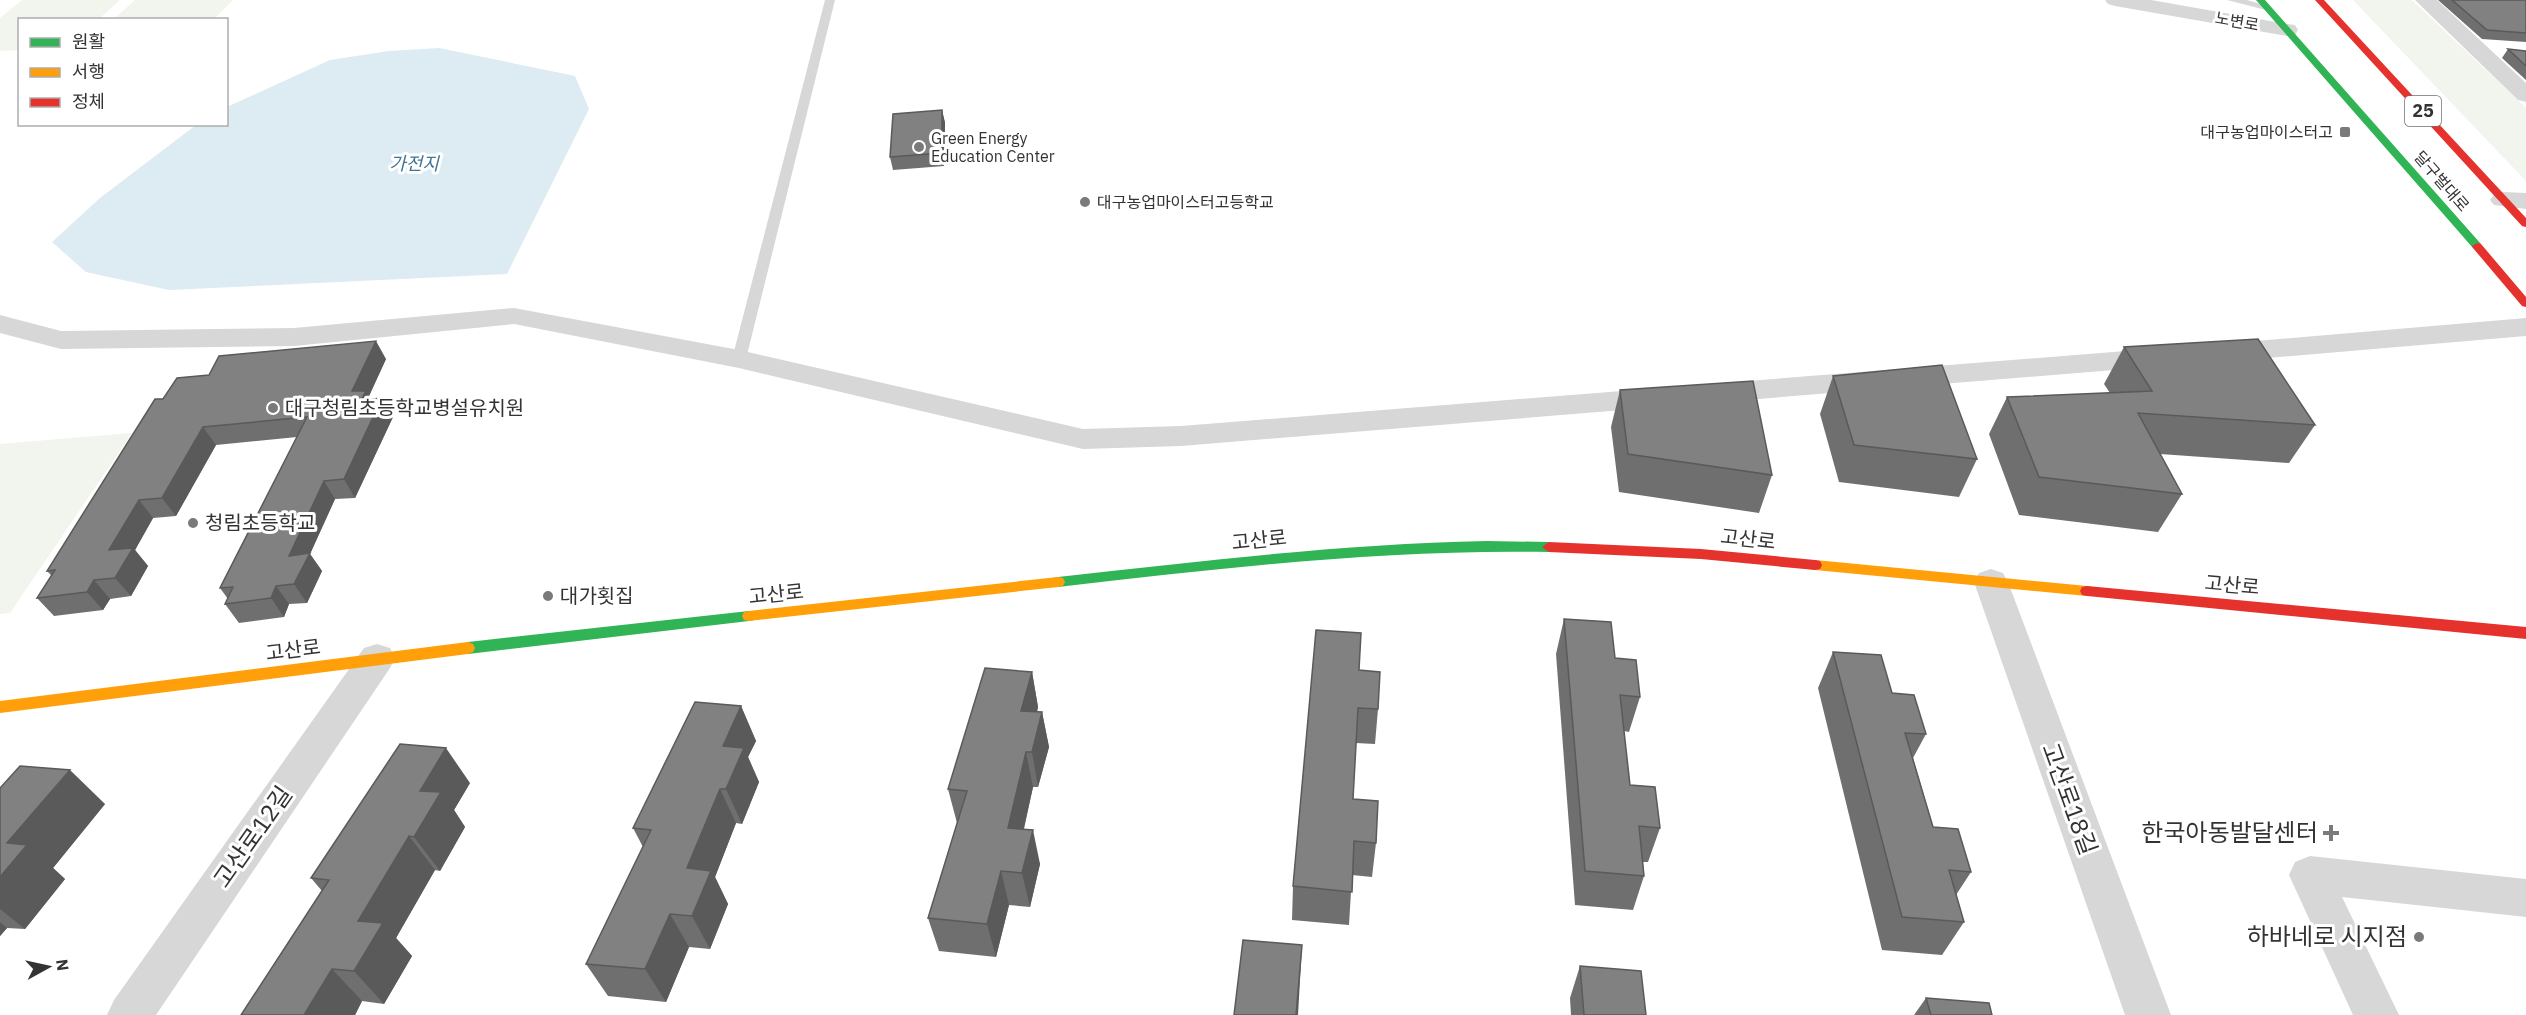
<svg xmlns="http://www.w3.org/2000/svg" width="2526" height="1015" font-family="'IBM Plex Sans','Noto Sans KR',sans-serif">
  <style>
    .green { fill: #f1f5ed }
    .water { fill: #ddebf3 }
    .lines { fill: none; stroke-linecap: round; stroke-linejoin: round }
    .lane { fill: #d7d7d7; fill-rule: evenodd }
    .street { fill: #d7d7d7; fill-rule: evenodd }
    .fast { fill: #30b455; fill-rule: evenodd }
    .slow { fill: #ff9f0a; fill-rule: evenodd }
    .jam { fill: #e5322d; fill-rule: evenodd }
    .wall { fill: #6f6f6f }
    .shaded-wall { fill: #5a5a5a }
    .building { fill: #818181; stroke: #5a5a5a; stroke-width: 1.5 }
    .poi-dot { fill: #7a7a7a; stroke: #fff; stroke-width: 2 }
    .labels { text-anchor: middle; stroke-width: 6; stroke-linejoin: round; paint-order: stroke }
    .far-street-label { font-size: 16px; fill: #333; stroke: #fff }
    .far-poi-label { font-size: 16px; fill: #333; stroke: #fff; text-anchor: start }
    .shield { fill: #fff; stroke: #707070; stroke-width: 1.5 }
    .shield-label { font-size: 18px; font-weight: bold; fill: #333 }
    .far-water-label { font-size: 18px; font-style: italic; fill: #3f7597; stroke: #fff }
    .poi-label { font-size: 20px; fill: #333; stroke: #fff; text-anchor: start }
    .street-label { font-size: 20px; fill: #333; stroke: #fff }
    .near-street-label { font-size: 24px; fill: #333; stroke: #fff }
    .near-poi-label { font-size: 24px; fill: #333; stroke: #fff; text-anchor: end }
  </style>
  <rect width="100%" height="100%" fill="#fff"/>
  <!-- green -->
  <path class="green" d="M22,0H120L99,19L20,20L19,50L0,51V18Z
    M135,0H233L214,19H114Z
    M2353,0H2412L2526,108V181Z
    M132,433L10,613L0,614V444Z"/>
  <!-- water -->
  <path class="water" d="M439,48L575,76L589,109L507,274L169,290L86,272L52,242L100,198L196,125L226,124L227,107L330,60L389,51Z"/>
  <g class="lines">
    <!-- lane -->
    <path class="lane" d="M825,0H835L746,359L739,364L732,359Z
      M2227,0H2247L2271,7L2266,10Z"/>
    <!-- street -->
    <path class="street" d="M2105,0H2151L2287,24L2295,25L2298,30L2295,35L2287,36L2115,6L2108,4Z
      M2415,0H2437L2526,83V102L2518,100Z
      M2503,192L2526,193V209L2494,205L2490,200L2494,195Z
      M514,308L739,350L1083,429L1181,426L2163,348L2173,351L2178,357L2173,363L2163,366L1181,446L1083,449L739,368L514,324L294,346L61,349L0,333V315L61,331L294,328Z
      M2526,318V336L2220,362L2210,359L2205,353L2210,347L2220,344Z
      M1991,569L2003,573L2008,582L2171,1015H2125L1974,582L1979,573Z
      M377,644L390,648L395,658L390,668L156,1015H107L114,1000L364,648Z
      M2310,856L2526,879V917L2342,897L2399,1015H2353L2289,875L2295,862Z"/>
    <!-- fast -->
    <path class="fast" d="M2256,0H2265L2481,244V248H2473Z
      M1487,541L1549,542L1556,547L1549,552C1384,549 1222,568 1058,587L1053,586L1051,582L1053,578L1058,577C1201,561 1343,544 1487,541Z
      M749,611L754,612L756,616L754,620L749,621L468,654L463,652L461,648L463,644L468,642Z"/>
    <!-- slow -->
    <path class="slow" d="M1815,560L2087,586L2092,587L2094,591L2092,595L2087,596L1815,570L1810,569L1808,565L1810,561Z
      M1058,577L1063,578L1065,582L1063,586L1058,587L749,621L744,620L742,616L744,612L749,611Z
      M468,642L473,644L475,648L473,652L468,654L0,713V701Z"/>
    <!-- jam -->
    <path class="jam" d="M2315,0H2324L2526,218V227L2522,226Z
      M2477,243L2481,244L2526,297V307L2522,306L2473,248L2472,246Z
      M1549,542L1701,549L1815,560L1820,561L1822,565L1820,569L1815,570L1701,559L1549,552L1542,547Z
      M2087,586L2526,627V639L2087,596L2082,595L2080,591L2082,587Z"/>
  </g>
  <!-- wall -->
  <path class="wall" d="M2438,0H2526V42L2482,39Z
    M2508,49L2526,51V80L2502,58Z
    M942,110L945,123L944,166L893,170L890,157Z
    M2124,347L2315,425L2289,463L2160,454L2182,494L2158,532L2019,515L1989,434L2007,397L2110,393L2104,384Z
    M386,359L369,396L371,399L382,398L393,417L355,498L335,499L310,554L322,571L307,603L289,604L284,617L239,623L225,604L228,599L220,588L297,437L216,445L176,516L153,518L135,550L148,566L131,596L110,599L103,610L54,616L37,598L52,576L47,571L163,399Z
    M1833,376L1977,459L1959,497L1839,482L1820,414Z
    M1620,390L1772,475L1759,513L1619,492L1611,427Z
    M1564,619L1640,697L1629,732L1624,731L1630,785L1660,828L1648,862H1643L1644,876L1633,910L1575,905L1556,654Z
    M1833,652L1892,693L1926,734L1913,758L1933,827L1971,872L1956,895L1964,922L1942,955L1882,950L1818,688Z
    M1359,670L1378,709L1375,744L1356,743L1353,799L1376,843L1372,877L1352,875L1349,925L1292,920L1293,886Z
    M1032,672L1038,707L1037,712H1042L1049,747L1038,787H1033L1024,829L1040,864L1030,907L1009,905L996,957L939,951L928,918L957,823L948,789Z
    M741,706L756,741L748,757L759,782L742,824L736,823L715,877L728,904L710,949L689,947L666,1002L608,996L586,964L643,847L633,828Z
    M470,783L454,810L465,827L440,871L435,870L396,938L412,956L384,1004L362,1001L355,1015H241L322,891L311,878Z
    M0,788L105,804L53,868L65,879L25,929L7,928L0,936Z
    M1580,966L1646,1015H1571L1570,998Z
    M1926,998L1992,1015H1914Z"/>
  <!-- shaded-wall -->
  <path class="shaded-wall" d="M942,110L945,123L944,166L942,153Z
    M376,341L386,359L369,396L376,409L372,418L352,391Z
    M382,398L393,417L355,498L344,479Z
    M203,427L216,445L176,516L162,498Z
    M324,481L335,499L310,554L322,571L307,603L294,584L289,556Z
    M139,500L153,518L135,550L148,566L131,596L115,578L109,550Z
    M94,580L110,599L103,610L87,592Z
    M276,586L289,604L284,617L271,598Z
    M1032,672L1038,707L1028,746L1021,711Z
    M741,706L756,741L748,757L759,782L742,824L726,789L723,746Z
    M1042,712L1049,747L1038,787L1032,752Z
    M446,748L470,783L454,810L465,827L440,871L414,837L420,791Z
    M1026,752L1033,787L1016,862L1008,828Z
    M70,770L105,804L53,868L65,879L25,929L0,909V877L7,843Z
    M720,789L736,823L715,877L728,904L710,949L692,916L687,868Z
    M1033,830L1040,864L1030,907L1022,873Z
    M409,836L435,870L396,938L412,956L384,1004L354,971L358,921Z
    M1001,871L1009,905L996,957L987,924Z
    M670,914L689,947L666,1002L645,969Z
    M0,922L7,928L0,936Z
    M1302,945L1298,1015H1296Z
    M332,969L362,1001L355,1015H304Z"/>
  <!-- building -->
  <path class="building" d="M2452,0H2526V33L2487,30Z
    M2508,49L2526,51V66Z
    M942,110V153L890,157L893,114Z
    M2258,339L2315,425L2138,413L2182,494L2039,477L2007,397L2152,391L2124,347Z
    M376,341L352,391H366L361,400L382,398L344,479L324,481L289,556L310,553L294,584L276,586L271,598L225,604L233,587L220,588L307,417L203,427L162,498L139,500L109,550L133,548L115,578L94,580L87,592L37,598L55,570L47,571L155,399H163L177,378L209,375L219,356Z
    M1942,365L1977,459L1854,445L1833,376Z
    M1753,381L1772,475L1628,454L1620,390Z
    M1564,619L1611,622L1615,658L1636,660L1640,697L1620,695L1630,785L1655,787L1660,828L1639,826L1644,876L1585,871Z
    M1316,630L1361,633L1359,670L1380,672L1378,709L1358,708L1353,799L1378,801L1376,843L1354,841L1352,892L1293,886Z
    M1833,652L1881,655L1892,693L1914,695L1926,734L1905,733L1933,827L1958,829L1971,872L1949,870L1964,922L1902,917Z
    M985,668L1032,672L1021,711L1042,712L1032,752H1026L1008,828L1033,830L1022,873L1001,871L987,924L928,918L967,791L948,789Z
    M695,702L741,706L723,746L744,748L726,789H720L687,868L711,871L692,916L670,914L645,969L586,964L651,830L633,828Z
    M400,744L446,748L420,791L441,792L414,837L409,836L358,921L383,923L354,971L332,969L304,1015H241L329,880L311,878Z
    M20,766L70,770L7,843L27,845L0,877V788Z
    M1243,940L1302,945L1296,1015H1234Z
    M1580,966L1641,971L1646,1015H1584Z
    M1926,998L1989,1003L1992,1015H1931Z"/>
  <!-- markers -->
  <g class="poi-dot">
    <rect x="2339" y="126" width="12" height="12" rx="3"/>
    <circle cx="919" cy="147" r="6"/>
    <circle cx="1085" cy="202" r="6"/>
    <circle cx="273" cy="408" r="6"/>
    <circle cx="193" cy="523" r="6"/>
    <circle cx="548" cy="596" r="6"/>
    <path d="M2328 824h6v6h6v6h-6v6h-6v-6h-6v-6h6z"/>
    <circle cx="2419" cy="937" r="6"/>
  </g>
  <g class="labels">
    <!-- far-street labels -->
    <g class="far-street-label">
      <text transform="translate(2237 21) rotate(10)" y="6">노변로</text>
      <text transform="translate(2442 181) rotate(49)" y="6">달구벌대로</text>
    </g>
    <!-- far-poi labels -->
    <g class="far-poi-label">
      <text x="2333" y="138" text-anchor="end">대구농업마이스터고</text>
      <text x="931" y="144">Green Energy<tspan x="931" dy="18">Education Center</tspan></text>
      <text x="1097" y="208">대구농업마이스터고등학교</text>
    </g>
    <!-- shield labels -->
    <rect class="shield" x="2405" y="96" width="36" height="30" rx="4.5"/>
    <g class="shield-label">
      <text x="2423" y="117">25</text>
    </g>
    <!-- far-water labels -->
    <g class="far-water-label">
      <text x="414" y="170">가전지</text>
    </g>
    <!-- poi labels -->
    <g class="poi-label">
      <text x="285" y="415">대구청림초등학교병설유치원</text>
      <text x="205" y="530">청림초등학교</text>
      <text x="560" y="603">대가횟집</text>
    </g>
    <!-- street labels -->
    <g class="street-label">
      <text transform="translate(1748 539) rotate(6)" y="7">고산로</text>
      <text transform="translate(1259 540) rotate(-6)" y="7">고산로</text>
      <text transform="translate(2232 585) rotate(5)" y="7">고산로</text>
      <text transform="translate(776 594) rotate(-6)" y="7">고산로</text>
      <text transform="translate(293 650) rotate(-7)" y="7">고산로</text>
    </g>
    <!-- near-street labels -->
    <g class="near-street-label">
      <text transform="translate(2069 799) rotate(70)" y="8">고산로18길</text>
      <text transform="translate(253 837) rotate(-55)" y="8">고산로12길</text>
    </g>
    <!-- near-poi labels -->
    <g class="near-poi-label">
      <text x="2318" y="841">한국아동발달센터</text>
      <text x="2407" y="945">하바네로 시지점</text>
    </g>
  </g>
  <!-- legend -->
  <rect x="18" y="18" width="210" height="108" fill="#ffffff" stroke="#adadad" stroke-width="1.5"/>
  <rect x="30" y="38" width="30" height="9" fill="#30b455" stroke="#adadad" stroke-width="1.5"/>
  <text x="72" y="48" font-size="18" fill="#333333">원활</text>
  <rect x="30" y="68" width="30" height="9" fill="#ff9f0a" stroke="#adadad" stroke-width="1.5"/>
  <text x="72" y="78" font-size="18" fill="#333333">서행</text>
  <rect x="30" y="98" width="30" height="9" fill="#e5322d" stroke="#adadad" stroke-width="1.5"/>
  <text x="72" y="108" font-size="18" fill="#333333">정체</text>
  <!-- north arrow -->
  <g transform="translate(48 967) rotate(82)" stroke="#ffffff" stroke-width="4.5" paint-order="stroke">
  <path d="M0-4.5L10 22L0 15L-10 22Z" fill="#333333"/>
  <text y="-9" font-size="16" font-weight="bold" text-anchor="middle" fill="#333333">N</text>
  </g>
</svg>
